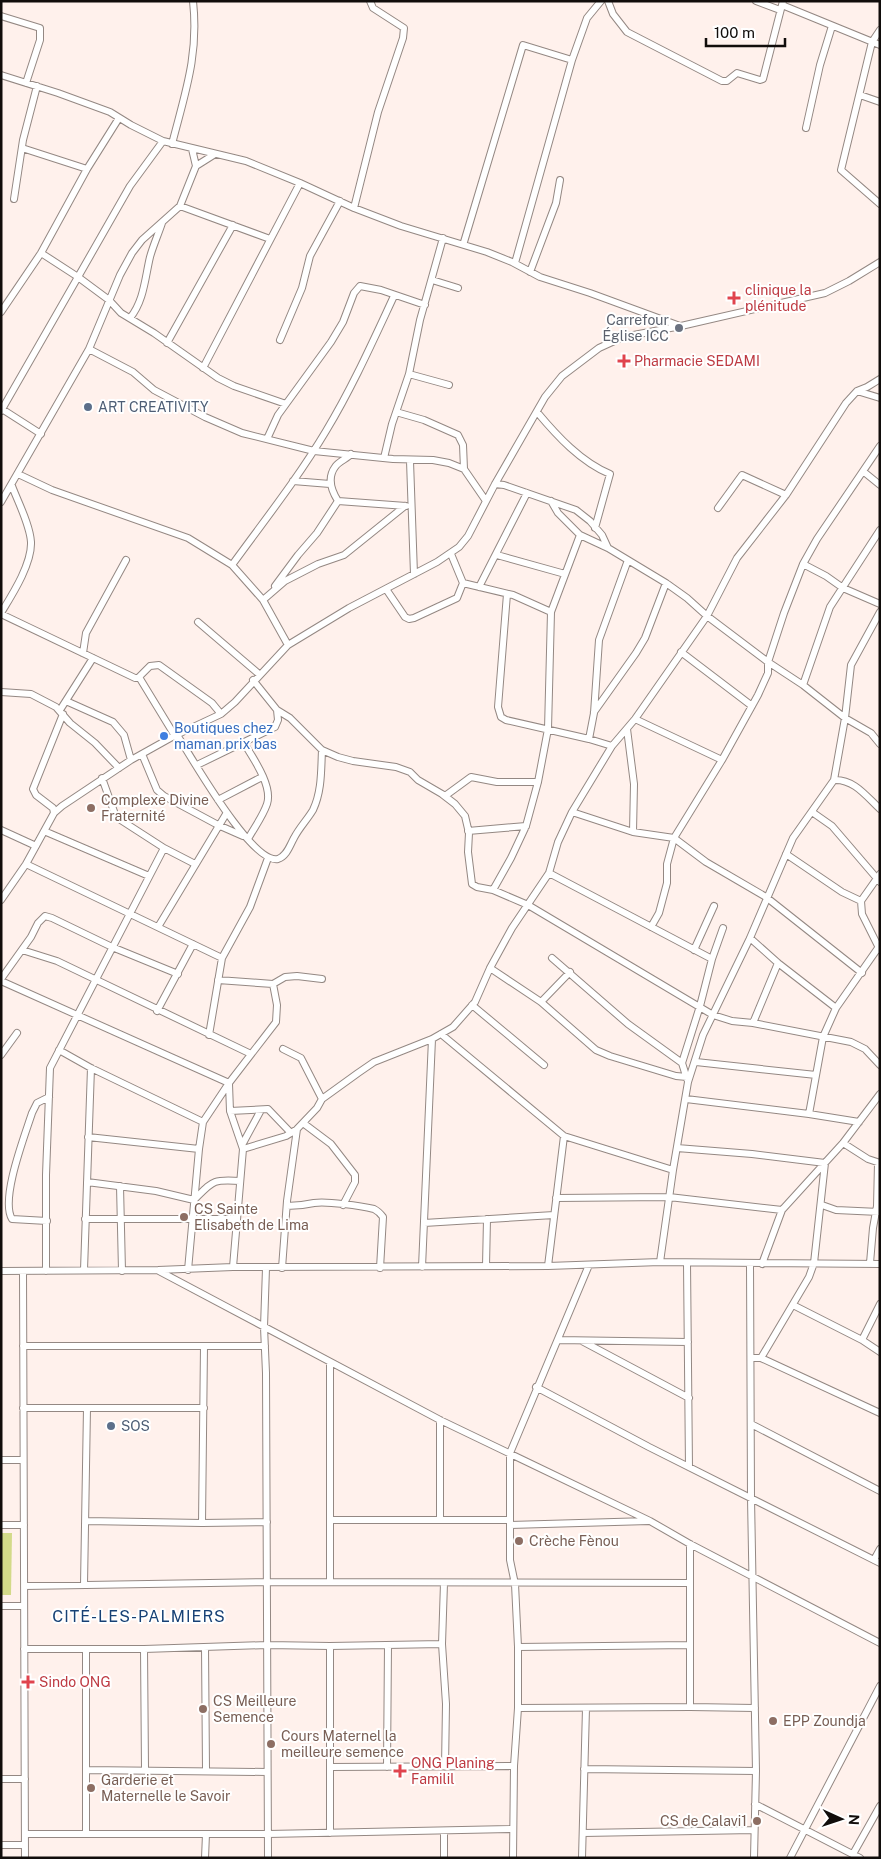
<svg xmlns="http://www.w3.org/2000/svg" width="881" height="1859" font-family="'Public Sans',sans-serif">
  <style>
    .garden { fill: #d3da89 }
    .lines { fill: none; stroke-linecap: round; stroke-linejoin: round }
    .minor-casing { stroke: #948883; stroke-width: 8 }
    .minor { stroke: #fff; stroke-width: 6 }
    .health-dot { fill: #e0444e; stroke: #fff; stroke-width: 2 }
    .worship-dot { fill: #6b7280; stroke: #fff; stroke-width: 2 }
    .service-dot { fill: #5c6f8a; stroke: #fff; stroke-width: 2 }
    .shop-dot { fill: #3f7fe0; stroke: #fff; stroke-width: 2 }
    .education-dot { fill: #8d6e63; stroke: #fff; stroke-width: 2 }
    .labels { text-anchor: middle; stroke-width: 4; stroke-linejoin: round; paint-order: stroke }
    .health-label { font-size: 14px; fill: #be3a42; stroke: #fff; text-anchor: start }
    .worship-label { font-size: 14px; fill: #5b616d; stroke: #fff; text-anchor: end }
    .service-label { font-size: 14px; fill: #4e5e75; stroke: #fff; text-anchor: start }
    .shop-label { font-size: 14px; fill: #366cbe; stroke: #fff; text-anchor: start }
    .education-label { font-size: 14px; fill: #785e54; stroke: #fff; text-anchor: start }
    .quarter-label { font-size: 16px; letter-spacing: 1px; fill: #174175; stroke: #fff }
  </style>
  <rect width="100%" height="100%" fill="#fff1ec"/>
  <!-- garden -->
  <path class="garden" d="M1,1533H12L11,1595H1Z"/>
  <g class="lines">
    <!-- minor casing -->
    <g class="minor-casing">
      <path id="minor" d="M608,1L613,14L627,32L722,81H727L737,73L760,80L763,79L783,1
        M756,1L780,10
        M782,5L880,45
        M1,16L40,28V40L26,83
        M880,30L872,42L841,170L880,204
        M1,75L58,93L110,112L131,125L163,141L246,161L300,183L354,208L401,226L487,252L512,262L540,277L590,293L680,326
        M860,95L880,102
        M806,128L820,65L832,26
        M163,141L130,186L78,277L109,300L121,313L154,333L218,378L234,386L286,404
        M172,144C185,93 199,55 193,1
        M22,148L87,169
        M196,166L215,154
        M14,199L23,140L37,86
        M180,206L270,239
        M354,208L378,112L403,38L404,28L373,8L370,1
        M464,242L523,45L572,60
        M515,263L572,60L587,18L601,1
        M530,272L556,203L560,180
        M432,280L458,288
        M1,312L41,253L87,169L119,118
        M130,318C144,301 145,278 150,257C153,246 158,235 162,223
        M280,340L302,288L310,256L340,201
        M167,343L233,225
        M89,349L133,372L154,390L205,417L242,433L314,451L393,459L433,460L449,463L464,469L486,501
        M203,368L300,183
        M409,374L449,385
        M857,391L880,398
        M2,409L41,434
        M1,411L78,277L41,253
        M396,412L424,420L458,435L463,445L464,469
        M537,412C557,436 581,462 610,474L595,528
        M267,439L278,415L331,342L343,322L354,293L360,286L381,290L425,305
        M384,458L392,424L409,374L420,320L443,238
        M410,461L414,574
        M864,472L880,485
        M18,474L52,490L188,538L232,565L263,600L288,645
        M293,481L330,484
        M495,484L504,485L576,510L590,521L602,535L608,548L666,583L687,598L707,616L768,662L803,685L845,718L871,733L880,744
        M338,501L406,506
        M338,501C331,490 327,478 335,467C339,461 347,459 351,454
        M551,501L558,513L580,535L608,548
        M1,502L89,349L120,275L132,253L142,240L180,206L196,166L192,149
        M718,508L742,475L786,495
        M497,555L565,574
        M803,564L826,576L843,588L880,604
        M232,565C264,521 298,478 326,431C352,388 373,341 394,296
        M463,583L513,595L551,612
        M275,586L298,555L317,533L338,501
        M479,587L527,493
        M386,589L405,617L409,619L414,618L457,598L463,583L451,554
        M507,594L498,707L501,717L506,720L589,739
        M263,600L285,581L318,564L344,555L405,506
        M1,613C12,595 32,564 31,542C30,525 18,502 12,486
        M1,614L135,678H138L150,666L159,665L212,703L221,714
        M198,622L259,674
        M681,652L752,706
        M83,653L86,633L126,560
        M139,677L175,736
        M253,680L277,710L290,718L322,750L338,757L353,761L396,767L410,772L418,780L442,794L455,804L465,816L469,833L468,852L472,884L477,887L493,890L528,905L713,1015L732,1021L753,1023L851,1042L865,1049L880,1065
        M803,685L830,607L880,530
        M1,692L31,694L56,707L70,723L95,743L119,768
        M66,701L113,722L124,735L131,760
        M60,710L93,658
        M594,712L636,653L645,638L666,583
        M635,719L722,760
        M627,729L634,784L633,832
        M177,735C191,756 252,865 278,859C287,856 290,845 294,838C299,828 307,820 313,810C322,791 321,770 322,750
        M244,743C253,758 273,786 267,804C263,816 254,828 248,839
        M612,746L589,739L594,713L599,640L628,560
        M142,754L157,790L164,796L218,825L243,836
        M197,765L275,727L278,720L277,710
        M102,778L116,817L164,848L195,864
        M834,780C854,779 866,796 880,809
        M445,796L471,777L497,782H538
        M218,800L262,777
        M572,812L633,832L674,838L706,862L766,897L862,973
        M812,812L832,826L880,882
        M54,813L53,808L36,795L33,789L63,714
        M1,830L36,846
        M44,831L149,876
        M468,831L526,826
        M786,854L842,892L861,901
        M26,864L222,958
        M549,873L712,959
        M493,890L511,858L526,826L538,782L548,729L551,612L580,535
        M1,900L26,864L54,813L62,806L131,760L174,736L221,714L235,702L288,645L349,608L437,562L459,547L468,536L495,484L545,397L562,376L599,348L623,337L681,326L825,293L849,281L880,262
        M158,927L226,814
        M651,927L659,913L667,883V864L674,838L722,760L758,695L768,673V662L784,613L803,564L817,539L880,446
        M750,938L778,963L836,1008
        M22,950L57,961L251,1054
        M694,950L714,906
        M880,950L862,914L861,901L880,874
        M552,958L628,1024L682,1063
        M490,968L541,1002L596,1050L610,1056L676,1076L687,1077
        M1,979L31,937L38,923L45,916L52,918L112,947L178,974
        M218,980L273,984L285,977L297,976L322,979
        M1,981L229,1083
        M541,1002L570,972
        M472,1005L544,1065
        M157,1011L193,944
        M753,1023L778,963
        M441,1034L564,1136L673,1170
        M209,1035L222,958L250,907L268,858
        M283,1049L301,1058L322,1099
        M59,1050L91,1068L203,1122
        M1,1055L17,1033
        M696,1062L816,1075
        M687,1079L682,1063L700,1006L712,959L723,928
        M229,1084L230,1111L243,1149L233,1267
        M686,1099L809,1114L859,1122
        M230,1111L268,1109L291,1133
        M809,1114L823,1037L836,1008L878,948
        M303,1123L331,1144L355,1175V1182L343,1205
        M88,1137L199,1149
        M843,1143L868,1159L880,1163
        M242,1145L261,1110
        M677,1148L752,1154L825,1163
        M243,1149L286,1136L294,1131
        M87,1182L156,1191L194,1200C213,1181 212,1179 240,1181
        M120,1186L122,1271
        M556,1198L669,1197L782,1210
        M822,1205L836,1210L879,1212
        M287,1206C296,1206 305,1205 314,1203C327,1201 361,1206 374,1209C378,1211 380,1213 383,1217L380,1268
        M85,1219H237
        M47,1221L12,1219C0,1199 25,1135 32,1113L37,1103L49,1097
        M424,1223L554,1215
        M660,1262L673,1170L688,1082L703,1035L750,938L793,838L834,780L845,718L851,665L880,612
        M687,1263L689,1467
        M750,1263L751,1498L756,1771L754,1858
        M870,1263L873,1228L877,1206L878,1163
        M762,1264L782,1210L843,1143L880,1094
        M486,1266L487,1219
        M548,1266L564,1136
        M422,1267L432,1039
        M266,1268L264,1327L266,1373L268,1858
        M282,1268L287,1201L297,1129L317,1108L322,1099L358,1073L374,1062L432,1039L453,1027L475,1002L490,968L512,928L549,873L558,842L572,812L612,746L635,719L707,616L737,558L786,495L846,403L857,391L867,387L880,379
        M84,1270L91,1068
        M188,1270L199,1149L203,1122L229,1083L276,1022L277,1005L273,984
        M1,1271L158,1270L233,1267L548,1266L660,1262L880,1264
        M23,1271L25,1858
        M46,1271V1175L50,1068L164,848
        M159,1271L440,1420L650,1521L690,1544L880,1643
        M793,1305L862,1340L880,1352
        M558,1340L688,1342
        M862,1340L880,1304
        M582,1341L689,1398
        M23,1346H265
        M751,1358H761L880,1413
        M761,1358L809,1277L814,1263L825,1163
        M536,1387L649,1447L880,1563
        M23,1408H204
        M440,1420V1520
        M751,1424L880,1491
        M1,1460H23
        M330,1520H510
        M86,1521L202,1523L267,1522
        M202,1523L204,1346
        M1,1525H24
        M510,1525L649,1521
        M874,1560L880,1549
        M330,1582V1362
        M444,1583L442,1644L446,1704L445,1767
        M84,1585L87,1408
        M24,1586L267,1582L690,1583
        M1,1606H24
        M205,1647L206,1770
        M518,1647L690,1645
        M24,1649H144L267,1645L330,1646L442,1644
        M86,1649V1834
        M144,1649L145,1769
        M690,1707V1544
        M518,1708L690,1707L755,1708
        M330,1767L514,1766
        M387,1767L388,1645
        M584,1769L756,1771
        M87,1770L267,1772
        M1,1779H25
        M755,1804L860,1858
        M330,1833V1646
        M583,1833L754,1830
        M25,1834H268L513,1829
        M1,1845H25
        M853,1854L880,1806
        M205,1858L206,1834
        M444,1858V1831
        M513,1858L514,1766L518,1708V1647L515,1584L510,1560V1453L589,1265
        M582,1858L586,1708
        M790,1858L880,1686"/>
    </g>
    <!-- minor -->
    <use href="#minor" class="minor"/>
  </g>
  <!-- markers -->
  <g class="health-dot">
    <path d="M731.5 290.5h5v5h5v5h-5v5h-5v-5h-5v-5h5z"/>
    <path d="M621.5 353.5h5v5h5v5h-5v5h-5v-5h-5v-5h5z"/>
    <path d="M25.5 1674.5h5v5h5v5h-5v5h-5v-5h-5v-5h5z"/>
    <path d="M397.5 1763.5h5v5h5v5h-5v5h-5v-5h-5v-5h5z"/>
  </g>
  <circle class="worship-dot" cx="679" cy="328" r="5"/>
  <g class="service-dot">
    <circle cx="88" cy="407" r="5"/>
    <circle cx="111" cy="1426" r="5"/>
  </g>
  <circle class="shop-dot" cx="164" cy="736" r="5"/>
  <g class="education-dot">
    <circle cx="91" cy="808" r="5"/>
    <circle cx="184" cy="1217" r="5"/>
    <circle cx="519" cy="1541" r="5"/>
    <circle cx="203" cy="1709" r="5"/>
    <circle cx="773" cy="1721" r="5"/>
    <circle cx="271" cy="1744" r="5"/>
    <circle cx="91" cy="1788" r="5"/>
    <circle cx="757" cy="1821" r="5"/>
  </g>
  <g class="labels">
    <!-- health labels -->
    <g class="health-label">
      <text x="745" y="295">clinique la<tspan x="745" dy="16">plénitude</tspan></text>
      <text x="634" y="366">Pharmacie SEDAMI</text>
      <text x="39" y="1687">Sindo ONG</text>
      <text x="411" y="1768">ONG Planing<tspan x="411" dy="16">Familil</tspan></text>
    </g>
    <!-- worship labels -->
    <g class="worship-label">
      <text x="669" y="325">Carrefour<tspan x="669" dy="16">Église ICC</tspan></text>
    </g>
    <!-- service labels -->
    <g class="service-label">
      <text x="98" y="412">ART CREATIVITY</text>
      <text x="121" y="1431">SOS</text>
    </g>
    <!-- shop labels -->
    <g class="shop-label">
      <text x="174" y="733">Boutiques chez<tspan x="174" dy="16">maman prix bas</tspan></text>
    </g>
    <!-- education labels -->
    <g class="education-label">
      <text x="101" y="805">Complexe Divine<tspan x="101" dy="16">Fraternité</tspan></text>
      <text x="194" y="1214">CS Sainte<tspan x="194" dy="16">Elisabeth de Lima</tspan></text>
      <text x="529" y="1546">Crèche Fènou</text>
      <text x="213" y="1706">CS Meilleure<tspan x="213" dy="16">Semence</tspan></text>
      <text x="783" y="1726">EPP Zoundja</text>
      <text x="281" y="1741">Cours Maternel la<tspan x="281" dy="16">meilleure semence</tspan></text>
      <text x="101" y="1785">Garderie et<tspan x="101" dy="16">Maternelle le Savoir</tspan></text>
      <text x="747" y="1826" text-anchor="end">CS de Calavi1</text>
    </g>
    <!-- quarter labels -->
    <g class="quarter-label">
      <text x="139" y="1622">CITÉ-LES-PALMIERS</text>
    </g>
  </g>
  <!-- border -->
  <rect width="881" height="1859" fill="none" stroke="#110d0b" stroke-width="5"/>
  <!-- north arrow -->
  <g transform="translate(841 1819) rotate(93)" stroke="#ffffff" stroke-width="4" paint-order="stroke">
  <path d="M0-4L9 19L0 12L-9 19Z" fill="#110d0b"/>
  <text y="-8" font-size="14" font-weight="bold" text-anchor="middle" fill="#110d0b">N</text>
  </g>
  <!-- scale -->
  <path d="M706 38v8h79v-8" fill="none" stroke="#110d0b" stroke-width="2.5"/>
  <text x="714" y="38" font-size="15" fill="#110d0b" stroke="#ffffff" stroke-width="4" paint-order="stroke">100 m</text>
</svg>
